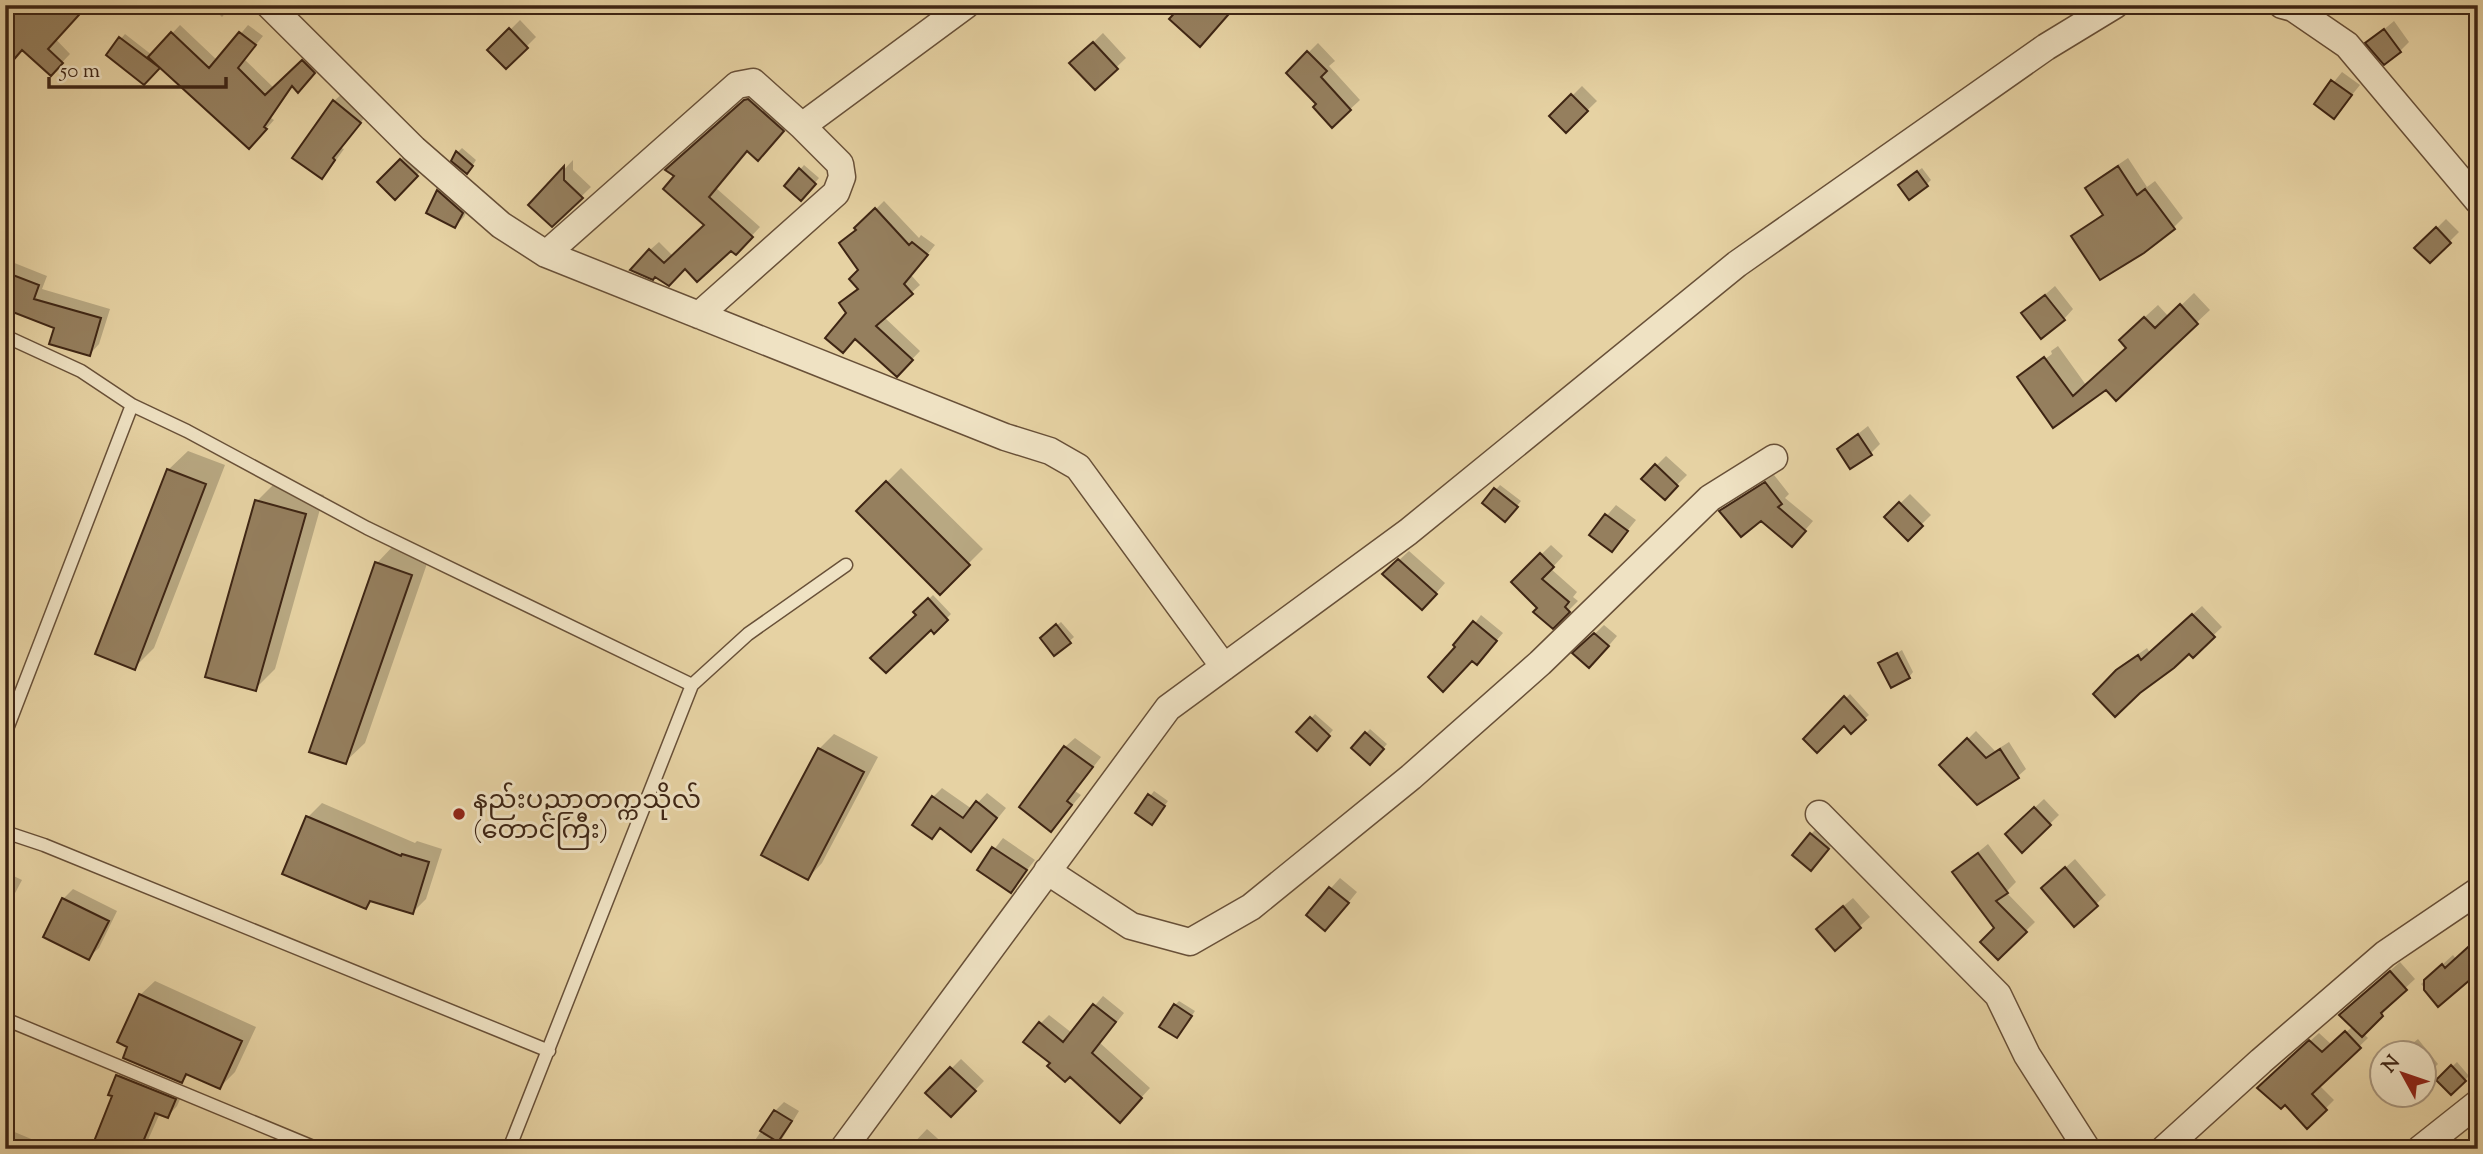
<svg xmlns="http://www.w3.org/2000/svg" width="2483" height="1154" font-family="'Sorts Mill Goudy','Noto Sans Myanmar',serif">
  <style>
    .shadow { fill: #0003 }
    .building { fill: #957f5e; stroke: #3e2514; stroke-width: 2 }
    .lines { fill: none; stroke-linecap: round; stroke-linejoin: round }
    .lane-casing { stroke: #685038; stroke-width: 15 }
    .street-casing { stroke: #685038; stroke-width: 29 }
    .lane { stroke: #efe2c3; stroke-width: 12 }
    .street { stroke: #efe2c3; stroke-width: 26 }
    .poi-dot { fill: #8f2418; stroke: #efe2c3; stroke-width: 2.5 }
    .labels { text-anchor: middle; stroke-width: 6; stroke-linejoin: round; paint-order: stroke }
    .poi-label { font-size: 26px; fill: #3e2514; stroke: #efe2c3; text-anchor: start }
  </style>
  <rect width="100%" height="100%" fill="#e6d2a3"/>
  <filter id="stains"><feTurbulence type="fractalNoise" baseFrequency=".00286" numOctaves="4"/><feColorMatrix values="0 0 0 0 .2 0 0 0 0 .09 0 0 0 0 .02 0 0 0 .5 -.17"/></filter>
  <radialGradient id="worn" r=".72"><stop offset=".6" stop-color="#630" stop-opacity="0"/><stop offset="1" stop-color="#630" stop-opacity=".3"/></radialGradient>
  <!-- shadow -->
  <path class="shadow" d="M23,5L70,54L51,74Z
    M121,5H132L127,10Z
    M210,5H233L222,17Z
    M1184,5H1236L1209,35Z
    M520,20L536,37L506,67L490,50Z
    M2394,21L2409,42L2400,51L2368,43Z
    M180,25L218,61L248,25L263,36L244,59L275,89L311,54L322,64L306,83L293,85L271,118L274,120L257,139L160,65L143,82L108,54L125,34L152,55Z
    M1103,33L1126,58L1095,88L1072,63Z
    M1318,43L1335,61L1329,66L1360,100L1332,126L1319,103L1288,73Z
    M2342,72L2360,85L2334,117L2316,104Z
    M1582,86L1597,101L1566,131L1552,116Z
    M344,92L369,112L341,148L344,149L331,167L322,176L334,101Z
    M754,92L791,122L766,150L748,149L716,188L760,227L744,244L685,266L668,284L650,250L659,242L673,256L706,224L677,176L676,162Z
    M462,148L476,160L471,168L458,152Z
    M410,150L426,166L395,197L379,182Z
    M2128,158L2147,187L2155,181L2183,218L2174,227L2073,236L2104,213L2088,188L2097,179Z
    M573,160V170L591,187L552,225L531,205Z
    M804,165L819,178L801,199L786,186Z
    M1922,168L1931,180L1927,184L1904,181Z
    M448,182L471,202L464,217L455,226L428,213L439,191Z
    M884,201L919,238L921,235L935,245L911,275L920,285L884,317L920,351L897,375L841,303L859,287L860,270L857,228Z
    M2446,219L2459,232L2430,261L2417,248Z
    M7,260L47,276L42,289L110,309L99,344L90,354L56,327L5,307Z
    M2055,286L2073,309L2064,319L2024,313Z
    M2194,293L2210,310L2116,398L2106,387L2054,425L2019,378L2031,366V369L2052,354L2051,351L2058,346L2086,385L2128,347L2134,327L2158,305L2169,317Z
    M1868,426L1880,444L1871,453L1839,449Z
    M188,451L225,465L154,648L134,668L168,470Z
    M1666,456L1687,475L1674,488L1644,478Z
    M901,468L983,549L940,592L858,511Z
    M1774,475L1789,494L1785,498L1813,521L1800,536L1761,518L1722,511L1730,503Z
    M276,482L324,495L275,669L255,689L257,501Z
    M1500,485L1521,501L1509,516L1484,503Z
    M1910,494L1931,515L1908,538L1886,517Z
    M1616,505L1636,520L1612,550L1591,534Z
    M396,543L430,555L365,743L345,762L377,563Z
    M1551,545L1563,556L1551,569L1577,592L1573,597L1578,601L1553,626L1539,607L1513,582Z
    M1409,551L1445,583L1432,598L1384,574Z
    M933,595L951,614L934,631L916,612Z
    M2202,606L2222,627L2193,655L2189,652L2095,694L2127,662L2147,648L2150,653Z
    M1481,615L1503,633L1484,655L1458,647Z
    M1061,622L1074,637L1055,654L1046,634Z
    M1604,625L1617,636L1599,657L1575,653Z
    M1902,650L1913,672L1909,677L1881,663Z
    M1850,694L1869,715L1851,731L1844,724L1805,739Z
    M1315,714L1333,730L1317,748L1299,732Z
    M1370,729L1387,744L1370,763L1353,748Z
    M1976,731L1995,751L2009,742L2026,769L2017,777L1942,765Z
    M834,734L878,757L822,863L808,878L819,749Z
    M1075,738L1101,757L1075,791L1081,795L1051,830L1065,747Z
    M2478,761V776L2473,766Z
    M942,788L972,809L987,793L1006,808L980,840L933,797Z
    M1154,791L1168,801L1156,818L1138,812Z
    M2044,799L2059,815L2023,850L2007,834Z
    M322,803L415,843L417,841L442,849L426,899L412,913L373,900L366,907L308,817Z
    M1820,825L1837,839L1820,859L1811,834Z
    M1003,838L1035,860L1011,890L979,869Z
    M1988,844L2016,882L2006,892L2035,922L1998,958L1996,928L1954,872Z
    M2075,859L2106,895L2074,924L2053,879Z
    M5,872L22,880L5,912Z
    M1340,878L1357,892L1335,919L1308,914Z
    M73,889L117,911L99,948L89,957L63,899Z
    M1853,898L1870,917L1835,948L1828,919Z
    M2453,955L2456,959L2438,1004L2421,984Z
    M2400,962L2415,979L2388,1004L2390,1006L2363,1033L2368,1038L2319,1085L2334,1100L2325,1109L2269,1079L2319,1033L2332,1045L2353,1026L2351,1005Z
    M155,981L256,1027L235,1072L220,1087L190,1073L182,1081L140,995Z
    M1103,996L1124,1013L1100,1043L1150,1088L1129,1111L1071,1075L1040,1024L1049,1015L1072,1033Z
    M1179,1001L1195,1011L1181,1032L1175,1005Z
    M2418,1039L2438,1064L2424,1078V1052H2402Z
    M961,1059L984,1081L951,1115L927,1093Z
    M2457,1062L2469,1076L2451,1093L2438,1080Z
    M127,1066L184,1090L177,1106L168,1116L160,1113L144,1149H104L114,1095L111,1094L118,1076Z
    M784,1102L799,1111L776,1149H749L775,1111Z
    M5,1128L36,1141L33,1149H5Z
    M927,1129L946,1146L943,1149H908Z"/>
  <!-- building -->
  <path class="building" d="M21,5H88L48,49L63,63L51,76L22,50L5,70V23Z
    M1182,5H1218L1228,15L1200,47L1169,19Z
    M509,28L528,48L506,69L487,50Z
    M2384,29L2401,52L2384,65L2365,43Z
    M171,32L209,68L239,32L256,45L238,68L265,95L302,60L315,73L298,93L292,86L264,127L267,129L249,149L148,57Z
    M119,37L160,68L144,85L106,55Z
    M1093,42L1118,69L1095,90L1069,63Z
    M1307,51L1327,71L1321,77L1351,110L1332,128L1313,107L1316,104L1286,73Z
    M2331,80L2352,95L2334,119L2314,104Z
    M1571,94L1588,111L1566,133L1549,116Z
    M748,99L784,131L758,161L747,151L709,197L753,237L736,255L731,251L697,282L685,269L669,286L655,277L653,280L630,270L649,249L664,263L704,225L663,189L674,176L665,170L744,100Z
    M333,100L361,123L333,158L335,160L322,179L292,158Z
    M456,151L473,166L467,174L451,161Z
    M400,159L418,176L395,200L377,182Z
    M564,166V180L583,198L552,227L528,205Z
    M2118,166L2137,195L2145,189L2175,229L2144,253L2100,280L2071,236L2103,215L2085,188Z
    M799,168L816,184L801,201L784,186Z
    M1917,171L1928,186L1909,200L1898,185Z
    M437,190L463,213L455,228L426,213Z
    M875,208L909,245L912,242L928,255L904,284L913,294L876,326L913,360L897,377L855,339L843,353L825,338L846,313L839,303L858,289L849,279L858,270L839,243L856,230L854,228Z
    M2436,227L2451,243L2430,263L2414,248Z
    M5,272L39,285L34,299L101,318L90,356L49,344L54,328L5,309Z
    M2045,295L2065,320L2041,339L2021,313Z
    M2180,304L2198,324L2116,401L2106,390L2053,428L2017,377L2044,357L2073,396L2126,348L2119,340L2144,317L2155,328Z
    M1858,434L1872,455L1850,469L1837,449Z
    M1655,464L1678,486L1665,500L1641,479Z
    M167,469L206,484L135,670L95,654Z
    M886,481L970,565L940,595L856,511Z
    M1765,482L1782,504L1778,507L1806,531L1792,547L1761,521L1741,537L1719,511Z
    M1494,488L1518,507L1505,522L1482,503Z
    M255,500L306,514L256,691L205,677Z
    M1899,502L1923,526L1908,541L1884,517Z
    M1605,514L1628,531L1612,552L1589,535Z
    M1540,553L1554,567L1542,579L1569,602L1565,607L1570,612L1553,629L1533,612L1537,608L1511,582Z
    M1398,559L1437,594L1422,610L1382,574Z
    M375,562L412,575L346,764L309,752Z
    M928,598L948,620L934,634L931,630L886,673L870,658L916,615L913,612Z
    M2192,614L2215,637L2193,658L2189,654L2174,668L2140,693L2115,717L2093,694L2116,670L2138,655L2141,660Z
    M1473,621L1497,641L1477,665L1472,661L1443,692L1428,677L1455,647L1453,645Z
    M1056,624L1071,643L1054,656L1040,638Z
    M1594,633L1609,646L1589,668L1572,653Z
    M1897,653L1910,678L1891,688L1878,663Z
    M1844,696L1866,720L1851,734L1844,726L1817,753L1803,739Z
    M1310,717L1330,736L1317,751L1296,732Z
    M1365,732L1384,749L1370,765L1351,748Z
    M1967,738L1986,758L2000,749L2019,778L1977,805L1939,765Z
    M1064,746L1093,767L1067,801L1072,805L1051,832L1019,807Z
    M818,748L864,772L808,880L761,855Z
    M1148,794L1165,806L1152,825L1135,813Z
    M932,796L963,818L976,801L997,818L971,852L940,828L932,839L912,825Z
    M2034,807L2051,825L2022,853L2005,834Z
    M306,816L401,856L402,854L429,862L413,914L370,901L366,909L282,874Z
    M1810,833L1829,849L1811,871L1792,855Z
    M992,847L1027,870L1011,893L977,870Z
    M1978,853L2008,893L1996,901L2027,932L1998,960L1980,942L1994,928L1952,872Z
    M2065,867L2098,906L2074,927L2041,888Z
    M1329,887L1349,903L1325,931L1306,915Z
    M62,898L109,921L89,960L43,937Z
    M1843,906L1861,928L1835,951L1816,929Z
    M2478,938V973L2438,1007L2424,990V980L2442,964L2445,968Z
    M2390,971L2407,990L2381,1013L2383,1016L2362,1037L2339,1015Z
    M139,994L242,1041L220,1089L186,1074L182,1083L123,1058L127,1047L117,1042Z
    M1093,1004L1116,1022L1092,1053L1142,1098L1120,1123L1070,1077L1065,1082L1047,1066L1050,1063L1023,1042L1039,1022L1063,1042Z
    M1174,1004L1192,1016L1177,1038L1159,1027Z
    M2345,1031L2361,1048L2312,1094L2327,1110L2307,1129L2285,1105L2281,1109L2257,1088L2309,1040L2322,1052Z
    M2451,1065L2466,1081L2451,1095L2436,1080Z
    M950,1067L976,1091L951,1117L925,1093Z
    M116,1075L176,1099L168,1118L155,1113L140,1149H91L112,1096L108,1095Z
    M774,1110L792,1121L778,1142L760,1131Z"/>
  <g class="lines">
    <!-- lane casing -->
    <g class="lane-casing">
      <path id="lane" d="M5,336L81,371L132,405L5,734
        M132,405L187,431L367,528L692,685
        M5,832L44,845L549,1051
        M5,1019L318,1149
        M509,1149L692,685L748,634L846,565"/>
    </g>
    <!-- street casing -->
    <g class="street-casing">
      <path id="street" d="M269,5L414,149L501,225L546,254L1005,437L1050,451L1078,467L1224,667
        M2282,5L2293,8L2347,45L2478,201
        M546,254L737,85L753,82L802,126
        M699,315L836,193L842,177L840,164L802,126L966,5
        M1819,814L1998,995L2027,1055L2087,1149
        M1047,871L1131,926L1190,942L1251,907L1411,777L1540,663L1710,498L1774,458
        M843,1149L1168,708L1408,532L1737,264L2046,47L2115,5
        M2164,1149L2261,1061L2385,954L2478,891
        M2420,1149L2478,1103"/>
    </g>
    <!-- lane -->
    <use href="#lane" class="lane"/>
    <!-- street -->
    <use href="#street" class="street"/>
  </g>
  <!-- markers -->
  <circle class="poi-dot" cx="459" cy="814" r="7"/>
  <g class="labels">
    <!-- poi labels -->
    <g class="poi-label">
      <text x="473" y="808">နည်းပညာတက္ကသိုလ်<tspan x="473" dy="30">(တောင်ကြီး)</tspan></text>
    </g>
  </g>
  <!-- margin -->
  <rect width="2483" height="1154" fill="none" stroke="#e6d2a3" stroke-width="28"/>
  <rect x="7" y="7" width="2469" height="1140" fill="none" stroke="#3e2514" stroke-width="3.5"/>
  <rect x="14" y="14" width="2455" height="1126" fill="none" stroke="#3e2514" stroke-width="2"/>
  <!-- north arrow -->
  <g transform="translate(2403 1074) rotate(310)"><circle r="33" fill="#efe2c3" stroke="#a8967d" stroke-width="2"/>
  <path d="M0-5L12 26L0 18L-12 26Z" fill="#8f2418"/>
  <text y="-10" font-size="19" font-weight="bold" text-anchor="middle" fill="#3e2514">N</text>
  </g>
  <!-- scale -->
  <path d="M49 77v10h177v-10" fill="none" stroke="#3e2514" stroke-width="3.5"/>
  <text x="60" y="77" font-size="21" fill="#3e2514" stroke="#efe2c3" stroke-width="5" paint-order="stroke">50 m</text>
  <rect width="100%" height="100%" filter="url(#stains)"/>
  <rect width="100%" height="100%" fill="url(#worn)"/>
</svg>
